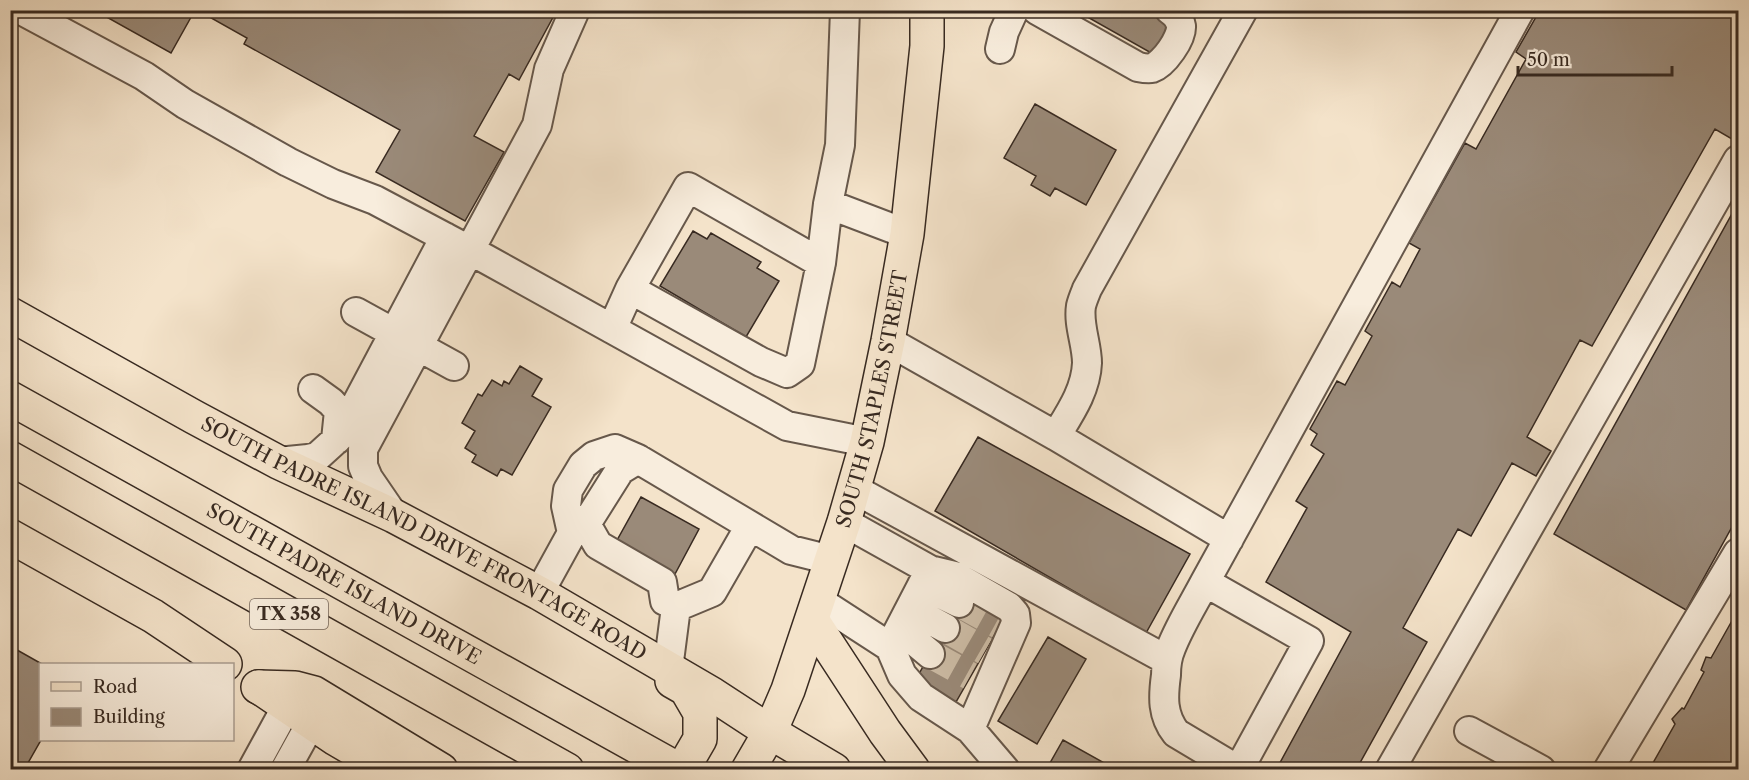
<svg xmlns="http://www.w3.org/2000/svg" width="1749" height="780" font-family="'Libre Caslon Text',serif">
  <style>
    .building { fill: #9a8a79; stroke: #382a21; stroke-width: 1.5 }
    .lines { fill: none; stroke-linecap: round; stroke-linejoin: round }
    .minor-tunnel { stroke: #cebea8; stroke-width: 28; stroke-dasharray: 28 14; stroke-linecap: butt }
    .minor-casing { stroke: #67584b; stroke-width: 32 }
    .major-casing { stroke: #382a21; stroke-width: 36 }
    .highway-casing { stroke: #382a21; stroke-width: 36 }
    .minor { stroke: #f8eddd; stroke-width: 28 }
    .major { stroke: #f4e3ca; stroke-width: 33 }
    .highway { stroke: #f4e3ca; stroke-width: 33 }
    .labels { text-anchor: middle; stroke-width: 5; stroke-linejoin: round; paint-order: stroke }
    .shield { fill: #f8eddd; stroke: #726459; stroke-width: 1.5 }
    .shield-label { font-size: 18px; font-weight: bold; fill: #382a21 }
    .street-label { font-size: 20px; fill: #382a21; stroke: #f8eddd }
  </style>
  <rect width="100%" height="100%" fill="#f4e3ca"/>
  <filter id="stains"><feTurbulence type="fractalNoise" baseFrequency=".00333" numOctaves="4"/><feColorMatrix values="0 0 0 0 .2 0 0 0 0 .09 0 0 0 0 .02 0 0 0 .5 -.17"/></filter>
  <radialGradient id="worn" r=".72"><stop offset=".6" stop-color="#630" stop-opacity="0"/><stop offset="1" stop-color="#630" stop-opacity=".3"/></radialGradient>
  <!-- building -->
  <path class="building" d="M94,10H195L171,53Z
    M197,10H557L519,80L509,74L474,136L504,152L465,221L376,172L400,130L244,44L247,38Z
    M1075,10H1152L1171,21L1153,54Z
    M1540,10L1551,15L1554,10H1738V83L1736,88L1738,90V140L1737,142L1715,129L1592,346L1580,340L1527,437L1551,451L1536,476L1512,463L1471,536L1458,529L1403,628L1427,642L1356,770H1276L1351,632L1266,582L1307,508L1296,501L1324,454L1311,445L1317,434L1310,429L1337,381L1345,385L1372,336L1365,331L1392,282L1400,287L1420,249L1409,243L1465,143L1476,149L1526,59L1516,52Z
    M1035,104L1116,150L1086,205L1055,188L1050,196L1031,185L1036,176L1004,158Z
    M1738,203V516L1686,610L1554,534Z
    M693,231L707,239L711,233L761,262L757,268L779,281L746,337L660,286Z
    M520,366L542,379L532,396L551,407L512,475L501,469L497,476L472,462L476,455L465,448L475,431L462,423L478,394L482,396L492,380L502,386L504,381L509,384Z
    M978,437L1190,554L1146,633L935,511Z
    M641,497L699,529L675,574L664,568L611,551Z
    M967,590L1007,613L956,702L916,679Z
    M1738,610V770H1649L1675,724L1672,719L1682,708L1684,709L1704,672L1701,670L1706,657L1711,658Z
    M1048,637L1086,659L1037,744L998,721Z
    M10,646L42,664H40L41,740L24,770H10Z
    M1063,740L1115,769V770H1046Z"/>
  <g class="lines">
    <!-- minor-tunnel -->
    <path class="minor-tunnel" d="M959,603L999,625
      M945,628L985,651
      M930,654L970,676"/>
    <!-- minor casing -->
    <g class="minor-casing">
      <path id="minor" d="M21,10L144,76L185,104L288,162L333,184L375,200L486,259L787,426L867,442
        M1037,10L1138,67C1143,68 1148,69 1152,68C1164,64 1182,38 1181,26C1180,19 1176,14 1170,10
        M1000,49L1004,32L1014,10
        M828,204L907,234
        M630,289L688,187L821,263
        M356,312L454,366
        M612,329L630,289L761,362L787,373L800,364L821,263L828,204L840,145L845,10
        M888,341L1056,436L1229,539
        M313,389L331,402L339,411L336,440
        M1056,436C1070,413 1086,390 1087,363C1087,344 1078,325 1081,306C1082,301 1085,294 1087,289L1243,10
        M638,459L620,470L586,524L598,545L662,582L665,601
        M278,462L308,459L317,457L339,437L445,237
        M854,489L1167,660
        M394,516L368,478L363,466V449L537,125L549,69L575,10
        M844,522L930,570L955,576L1009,607L1015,614L1016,623L970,729L1005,770
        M1205,582L1309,641L1239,769
        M922,585L959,603
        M539,593L572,533L566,506L568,490L583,465L594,456L615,449L638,459L791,550L831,560
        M819,601L890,647L930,570
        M910,609L945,628
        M900,629L930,654
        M890,647L902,675L921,697L970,729
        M668,669L676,607L712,592L750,526
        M1469,731L1541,770
        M252,770L287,706
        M285,770L311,723
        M1238,770L1176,733C1162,715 1163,697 1166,675C1166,666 1167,657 1171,648C1180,625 1194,603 1205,582L1520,10
        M1390,770L1738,160
        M1608,770L1738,553"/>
    </g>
    <!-- major casing -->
    <g class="major-casing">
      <g id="major">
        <path id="s1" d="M10,314L194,417L278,462L394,516L539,593L712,694L770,732L834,770"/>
        <path d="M10,536L153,616L225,664"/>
        <path d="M812,620L885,732L913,770"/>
        <path d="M672,681L686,689L700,713V739L682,770"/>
        <path d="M258,687L295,688L314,693L441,770"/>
        <path d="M259,687L336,739L389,770"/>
        <path id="s2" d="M748,770L770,732L788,690L844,522L867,442L888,341L907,234L927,46V10"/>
      </g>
    </g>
    <!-- highway casing -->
    <g class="highway-casing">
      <g id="highway">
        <path id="s3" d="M10,398L679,770"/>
        <path d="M10,458L567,770"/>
      </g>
    </g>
    <!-- minor -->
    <use href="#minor" class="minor"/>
    <!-- major -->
    <use href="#major" class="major"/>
    <!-- highway -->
    <use href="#highway" class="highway"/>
  </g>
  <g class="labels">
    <!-- shield labels -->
    <rect class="shield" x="250" y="599" width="78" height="30" rx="4.5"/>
    <g class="shield-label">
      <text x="289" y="620">TX 358</text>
    </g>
    <!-- street labels -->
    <g class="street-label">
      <text dy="7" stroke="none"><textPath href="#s2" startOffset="393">SOUTH STAPLES STREET</textPath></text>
      <text dy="7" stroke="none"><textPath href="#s1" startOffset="471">SOUTH PADRE ISLAND DRIVE FRONTAGE ROAD</textPath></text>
      <text dy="7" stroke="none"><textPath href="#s3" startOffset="382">SOUTH PADRE ISLAND DRIVE</textPath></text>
    </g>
  </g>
  <!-- margin -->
  <rect width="1749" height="780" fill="none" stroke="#f4e3ca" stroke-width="36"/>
  <rect x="12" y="12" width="1725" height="756" fill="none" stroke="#382a21" stroke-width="3"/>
  <rect x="18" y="18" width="1713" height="744" fill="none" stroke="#382a21" stroke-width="1.5"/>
  <!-- legend -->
  <rect x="39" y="663" width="195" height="78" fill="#f8eddd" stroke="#ab9f92" stroke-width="1.5"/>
  <rect x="51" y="682" width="30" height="9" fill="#f4e3ca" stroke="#ab9f92" stroke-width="1.5"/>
  <text x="93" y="693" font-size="18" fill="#382a21">Road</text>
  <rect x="51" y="708" width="30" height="18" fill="#9a8a79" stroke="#ab9f92" stroke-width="1.5"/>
  <text x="93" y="723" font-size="18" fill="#382a21">Building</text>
  <!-- scale -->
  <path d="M1518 66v9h154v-9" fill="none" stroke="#382a21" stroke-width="3"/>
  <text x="1527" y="66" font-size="18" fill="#382a21" stroke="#f8eddd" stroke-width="4.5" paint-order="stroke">50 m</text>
  <rect width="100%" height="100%" filter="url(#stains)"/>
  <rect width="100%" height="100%" fill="url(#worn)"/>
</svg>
